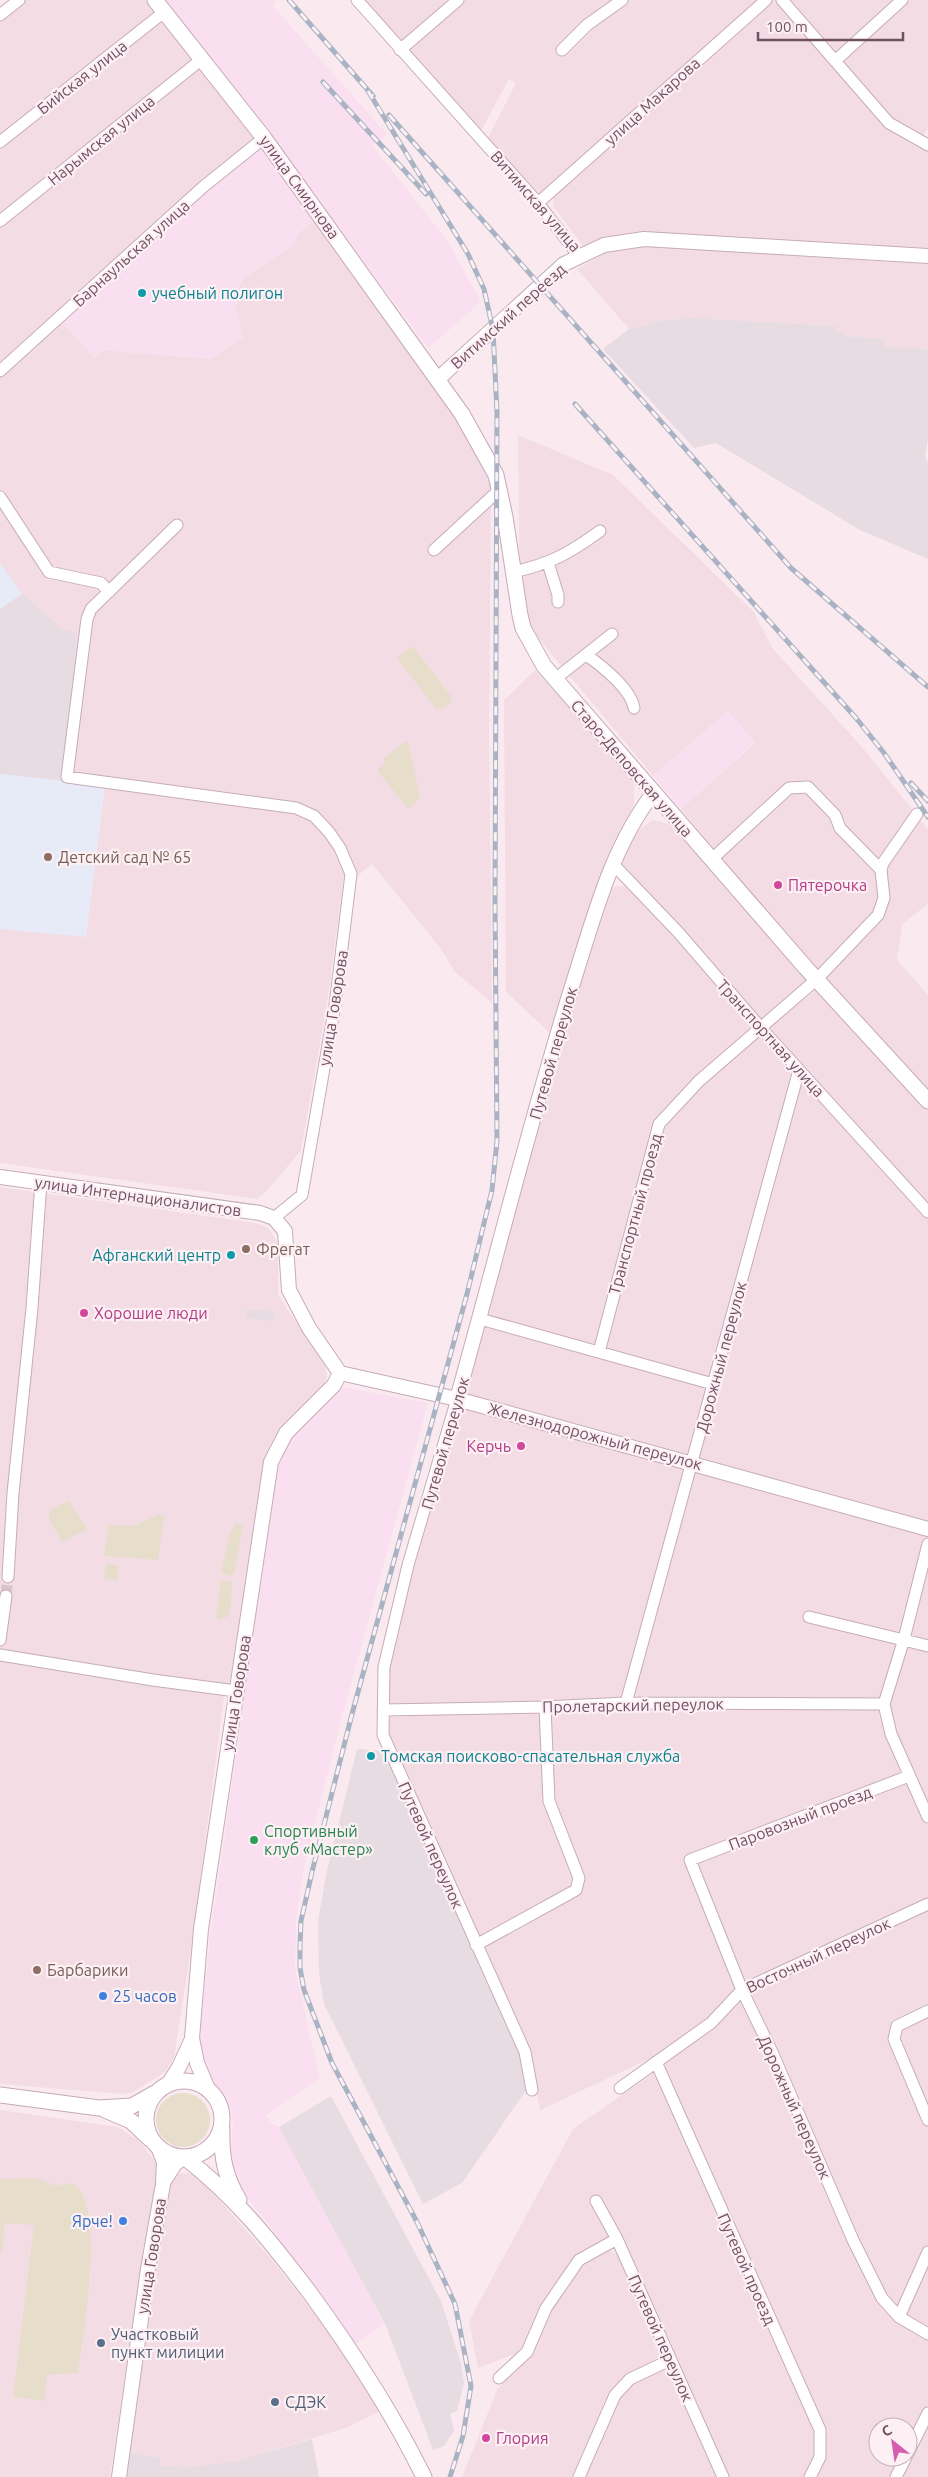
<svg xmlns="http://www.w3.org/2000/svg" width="928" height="2477" font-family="Ubuntu,sans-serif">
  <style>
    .residential { fill: #f3dce4 }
    .commercial { fill: #f9dfef }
    .industrial { fill: #e7dce1 }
    .education { fill: #e7ebf7 }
    .green { fill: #e6deca }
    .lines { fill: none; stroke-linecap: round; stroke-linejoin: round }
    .minor-tunnel { stroke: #d8c4cc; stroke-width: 11; stroke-dasharray: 11 5.5; stroke-linecap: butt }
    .minor-casing { stroke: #c6acb8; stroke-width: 13 }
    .tertiary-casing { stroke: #c6acb8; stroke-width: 16 }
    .secondary-casing { stroke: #c6a8b7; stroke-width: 17 }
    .minor { stroke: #fff; stroke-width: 11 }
    .tertiary { stroke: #fff; stroke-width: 14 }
    .secondary { stroke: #fff; stroke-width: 15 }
    .rail-casing { stroke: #a9b3c3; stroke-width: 5 }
    .rail { stroke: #fdf0f4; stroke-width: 3; stroke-dasharray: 9; stroke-linecap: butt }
    .culture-dot { fill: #0f9aa8; stroke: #fdf0f4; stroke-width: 2 }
    .education-dot { fill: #8d6e63; stroke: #fdf0f4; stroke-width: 2 }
    .hotel-dot { fill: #d1479c; stroke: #fdf0f4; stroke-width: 2 }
    .leisure-dot { fill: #2e9e5b; stroke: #fdf0f4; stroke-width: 2 }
    .shop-dot { fill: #3f7fe0; stroke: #fdf0f4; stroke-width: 2 }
    .service-dot { fill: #5c6f8a; stroke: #fdf0f4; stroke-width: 2 }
    .labels { text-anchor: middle; stroke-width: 4.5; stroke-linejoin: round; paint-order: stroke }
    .street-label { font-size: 16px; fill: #725063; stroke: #fdf0f4 }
    .culture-label { font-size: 16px; fill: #0d838f; stroke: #fdf0f4; text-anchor: start }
    .education-label { font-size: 16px; fill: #785e54; stroke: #fdf0f4; text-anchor: start }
    .hotel-label { font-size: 16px; fill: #b23c85; stroke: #fdf0f4; text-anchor: start }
    .leisure-label { font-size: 16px; fill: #27864d; stroke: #fdf0f4; text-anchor: start }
    .shop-label { font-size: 16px; fill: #366cbe; stroke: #fdf0f4; text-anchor: start }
    .service-label { font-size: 16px; fill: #4e5e75; stroke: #fdf0f4; text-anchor: start }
  </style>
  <rect width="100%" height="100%" fill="#faeaef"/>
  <!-- residential -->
  <path class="residential" d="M24,0H146L156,13L0,136V20Z
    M362,0H451L400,44Z
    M464,0H760L537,196L487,140L516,83L509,79L480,133L407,49Z
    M773,0H778L887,127L928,149V249L645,232L603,237L583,246L553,206V195Z
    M788,0H898L836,55Z
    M910,0H928V128L922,138L892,119L841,61Z
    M162,19L195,62L0,216V147Z
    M199,66L256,139L0,364V225Z
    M316,220L457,416L491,478L489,739L492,1003L454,971L442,950L372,864L355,878L344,875L327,1004L301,1150L266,1192L257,1199L0,1163V377L62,323L95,358L103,350L210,359L243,337L236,309L237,293L243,278L293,245L300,232Z
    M644,246L928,264V349L883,346V339L844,336L836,332L837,326L692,318L659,321L629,329L577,269L608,251Z
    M518,435L613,475L753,611L773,649L862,747L928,829V904L902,924L897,960L928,995V1091L822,976L681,809L755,743L728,711L653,776L520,616Z
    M535,670L634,777V804L611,857L551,1034L506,992L504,700Z
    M653,820L677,826L810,984L762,1023L621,863L632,835Z
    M625,886L675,935L755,1028L656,1123L596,1348L486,1318L560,1040L611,887Z
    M816,990L928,1111V1207L767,1028Z
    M761,1033L795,1071L711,1381L603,1349L661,1125L701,1083Z
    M807,1082L928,1216V1523L698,1458L798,1085Z
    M0,1187L256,1223L268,1228L278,1243V1295L325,1365L327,1375L324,1387L280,1428L271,1443L264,1460L235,1668L224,1697L194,1928L174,2057L165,2072L133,2092L123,2094L0,2084Z
    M483,1325L709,1387L691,1457L463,1395Z
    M459,1404L689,1465L621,1700L388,1704V1667L413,1567Z
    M695,1467L927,1534L881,1700L632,1699Z
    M928,1558V1641L909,1636Z
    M908,1644L928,1650V1811L894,1733L888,1704Z
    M625,1706L881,1707L903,1774L687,1858L738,1987L707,2020L660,2054L540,2110L529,2052L480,1947L579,1892L553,1799L548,1711Z
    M542,1711L545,1802L576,1878L573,1889L478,1941L393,1748L388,1731V1717Z
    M906,1780L928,1825V1902L744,1985L695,1861Z
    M928,1908V2008L895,2022L890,2040L928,2128V2245L899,2309L885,2296L856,2239L746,1992Z
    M742,2001L770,2053L880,2300L928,2339V2405L908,2445V2427H878V2457H902L892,2477H814L823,2429L659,2062L733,2005Z
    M928,2014V2111L898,2039L900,2027Z
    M655,2072L817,2431V2456L807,2477H726L613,2238L577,2259L525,2350L478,2368L469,2321L573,2129Z
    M0,2110L118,2127L138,2140L157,2164L156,2183L141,2267L110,2477H0Z
    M188,2173L199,2177L273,2261L317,2317L355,2371L380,2411L346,2428L232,2462L187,2467L160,2465V2458L130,2453L167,2189L170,2180L179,2174Z
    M606,2248L619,2255L667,2358L628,2376L575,2477H462L497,2390L530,2353L548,2309L581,2262Z
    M928,2258V2329L904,2315Z
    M670,2364L720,2477H582L618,2397L632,2382Z
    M928,2425V2477H902Z"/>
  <!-- commercial -->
  <path class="commercial" d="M164,0H277L272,5L387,134L373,146L448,242L481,302L428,348L270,135Z
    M262,146L316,220L300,232L293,245L243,278L237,293L236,309L243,337L210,359L103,350L95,358L62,323L204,191Z
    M728,711L755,742L681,809L653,776Z
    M341,1387L428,1403L343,1713L304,1868L296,1921L295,1969L320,2079L266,2115L271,2123L279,2127L285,2136L384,2324L356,2344L330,2305L238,2185L230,2157L233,2122L230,2107L206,2072L198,2050L211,1931L244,1699V1671L263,1568L278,1463L291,1436Z"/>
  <!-- industrial -->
  <path class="industrial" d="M692,318L837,326L836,332H844V336L884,339L883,346L928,349V439L925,456L928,464V559L860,530L716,443L694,448L603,349L629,329L659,321Z
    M22,594L62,629L77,633L66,781L0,774V609Z
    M247,1309L275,1312L274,1321L246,1318Z
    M357,1749L386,1751L522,2053L527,2089L462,2183L423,2204L324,2004L319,1974L318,1921L326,1875Z
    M331,2096L441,2301L461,2363L464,2383L457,2411L450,2414L454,2431L444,2446L433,2450L386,2326L279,2127Z
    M312,2439L319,2477H126L130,2453L160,2458V2465L187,2467L232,2462Z"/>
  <!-- education -->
  <path class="education" d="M0,563L22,594L0,609Z
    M0,774L105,785L86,937L0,929Z"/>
  <!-- green -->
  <path class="green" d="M412,646L452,697L449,699L452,702L442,709L440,707L436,709L397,658Z
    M406,741L409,745L420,798L408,809L377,770L386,763L383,759Z
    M69,1501L87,1529L62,1542L49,1519L50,1509Z
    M157,1515H164L158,1560L104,1556L109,1525L134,1526Z
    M236,1524L243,1525L234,1574L230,1576L221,1572L229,1536Z
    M106,1564L119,1566L117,1580L104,1579Z
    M221,1581H232L231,1604L227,1617L219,1620L216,1617Z
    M156 2120a27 27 0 1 1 54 0a27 27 0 1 1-54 0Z
    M0,2179C12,2179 26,2178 38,2179C44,2180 48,2183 53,2185C62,2187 70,2179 78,2188C104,2218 83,2333 78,2373L47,2375L44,2401L13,2397L34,2225L4,2223L3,2248L0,2253Z"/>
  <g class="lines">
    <!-- minor-tunnel -->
    <path class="minor-tunnel" d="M6,1596L8,1577"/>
    <!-- minor casing -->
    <g class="minor-casing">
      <path id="minor" d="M357,0L538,203L579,256
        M782,0L889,123L928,145
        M0,15L19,0
        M400,50L458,0
        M562,50L587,25L622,0
        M835,61L902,0
        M0,142L164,12
        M538,203L766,0
        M0,221L202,59
        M0,371L203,187L264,138
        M0,497L49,572L101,583L109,592
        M177,525L91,609L87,619L67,777L296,808L314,816L329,832L340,848L351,874L335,1005L302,1195L274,1218
        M434,550L496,493L499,487
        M548,563L558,595V602
        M513,572C550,564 570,553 600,531
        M586,655C601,665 631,689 634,708
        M555,679L612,634
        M712,859L789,788L808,787L835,815L840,828L881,870
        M613,864L678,932L761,1028L928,1212
        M480,1319L713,1384
        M599,1352L659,1124L699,1081L817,979L878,915L884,898L881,870L883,863L917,814
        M457,1399L408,1565L384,1667L383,1735L525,2052L532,2090
        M928,1544L904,1639L884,1704L891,1734L928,1817
        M8,1577L13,1493L32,1308L41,1182
        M809,1617L928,1646
        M0,1640L6,1596
        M0,1655L153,1680L236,1691
        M626,1703L799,1070
        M383,1710L545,1707L626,1703L884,1704
        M909,1776L690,1860L742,1990L772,2052L853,2240L882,2298L899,2317L928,2334
        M476,1945L576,1890L579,1878L549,1801L545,1707
        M928,2011L897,2026L894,2039L928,2120
        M656,2062L820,2430V2457L810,2477
        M620,2088L711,2023L742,1990L928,1904
        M596,2201L617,2239L723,2477
        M899,2317L928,2252
        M499,2378L527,2352L546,2308L579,2260L617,2239
        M908,2453L928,2413
        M579,2477L615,2395L630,2379L670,2360
        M896,2477L906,2457"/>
    </g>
    <!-- tertiary casing -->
    <g class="tertiary-casing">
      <path id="tertiary" d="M438,379L564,264L604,245L644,239L928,256
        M0,1177L260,1213L274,1218L285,1231L289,1290L309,1328L340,1373L457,1399L928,1529
        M457,1399C496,1260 530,1120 573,983C594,917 611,848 654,792
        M169,2083L179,2067L192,2039
        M208,2089L197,2063L192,2038L201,1929L271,1462L286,1433L334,1385L340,1373
        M164,2181L175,2164L184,2157
        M119,2477L148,2269L163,2184L164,2162L158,2147"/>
    </g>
    <!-- secondary casing -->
    <g class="secondary-casing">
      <path id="secondary" d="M155,0L264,138L462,414L496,475L505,517L520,615L523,628L544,666L806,968L928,1101
        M146 2119a38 38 0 1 1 76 0a38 38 0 1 1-76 0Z
        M0,2095L99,2108L132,2106L155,2093
        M105,2110L131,2121L150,2139
        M222,2129C221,2156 225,2177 239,2200
        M184,2157C234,2195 273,2244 310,2293C353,2352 392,2412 424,2477"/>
    </g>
    <!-- minor -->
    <use href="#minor" class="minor"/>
    <!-- tertiary -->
    <use href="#tertiary" class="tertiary"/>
    <!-- secondary -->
    <use href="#secondary" class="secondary"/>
    <!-- rail casing -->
    <g class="rail-casing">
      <path id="rail" d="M289,0L373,96
        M323,82L426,194
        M368,91L468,254L484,289L493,330L497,412L495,903L497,1141L492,1190L467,1294L352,1714L312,1872L301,1921L300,1945V1968L304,1990L332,2063L417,2222L455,2304L471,2386L463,2436L450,2477
        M389,115L791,568L928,687
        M575,404L856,718L884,753L928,817
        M911,783L928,801"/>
    </g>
    <!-- rail -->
    <use href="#rail" class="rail"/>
  </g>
  <!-- markers -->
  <g class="culture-dot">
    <circle cx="142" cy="293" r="5"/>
    <circle cx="231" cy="1255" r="5"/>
    <circle cx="371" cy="1756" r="5"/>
  </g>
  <g class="education-dot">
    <circle cx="48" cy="857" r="5"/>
    <circle cx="246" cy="1249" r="5"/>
    <circle cx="37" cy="1970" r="5"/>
  </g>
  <g class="hotel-dot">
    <circle cx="778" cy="885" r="5"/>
    <circle cx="84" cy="1313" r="5"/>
    <circle cx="521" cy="1446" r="5"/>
    <circle cx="486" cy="2438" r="5"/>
  </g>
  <circle class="leisure-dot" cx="254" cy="1840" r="5"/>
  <g class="shop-dot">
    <circle cx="103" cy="1996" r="5"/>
    <circle cx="123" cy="2221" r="5"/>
  </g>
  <g class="service-dot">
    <circle cx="101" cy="2343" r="5"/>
    <circle cx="275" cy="2402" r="5"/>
  </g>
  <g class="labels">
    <!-- street labels -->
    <g class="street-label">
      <text transform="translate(82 77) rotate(-38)" y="6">Бийская улица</text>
      <text transform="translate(652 101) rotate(-42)" y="6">улица Макарова</text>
      <text transform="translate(101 140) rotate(-39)" y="6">Нарымская улица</text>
      <text transform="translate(300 187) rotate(54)" y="6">улица Смирнова</text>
      <text transform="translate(536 201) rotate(49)" y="6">Витимская улица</text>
      <text transform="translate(131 253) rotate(-42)" y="6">Барнаульская улица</text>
      <text transform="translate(508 316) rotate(-42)" y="6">Витимский переезд</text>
      <text transform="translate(632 768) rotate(49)" y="6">Старо-Деповская улица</text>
      <text transform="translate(333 1008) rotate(-81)" y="6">улица Говорова</text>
      <text transform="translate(771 1038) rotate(48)" y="6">Транспортная улица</text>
      <text transform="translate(553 1053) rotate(-74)" y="6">Путевой переулок</text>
      <text transform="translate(138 1196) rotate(8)" y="6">улица Интернационалистов</text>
      <text transform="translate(635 1214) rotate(-75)" y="6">Транспортный проезд</text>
      <text transform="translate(721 1357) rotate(-75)" y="6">Дорожный переулок</text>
      <text transform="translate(595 1436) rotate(15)" y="6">Железнодорожный переулок</text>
      <text transform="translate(445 1443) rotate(-74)" y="6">Путевой переулок</text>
      <text transform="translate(236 1693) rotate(-81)" y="6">улица Говорова</text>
      <text transform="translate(633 1705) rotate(-1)" y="6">Пролетарский переулок</text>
      <text transform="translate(800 1818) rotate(-21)" y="6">Паровозный проезд</text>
      <text transform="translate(431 1845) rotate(66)" y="6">Путевой переулок</text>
      <text transform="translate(818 1955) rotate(-25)" y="6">Восточный переулок</text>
      <text transform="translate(795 2107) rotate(66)" y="6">Дорожный переулок</text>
      <text transform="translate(151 2256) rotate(-81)" y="6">улица Говорова</text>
      <text transform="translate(747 2269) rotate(66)" y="6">Путевой проезд</text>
      <text transform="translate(661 2338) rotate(66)" y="6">Путевой переулок</text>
    </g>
    <!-- culture labels -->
    <g class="culture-label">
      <text x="152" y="299">учебный полигон</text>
      <text x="221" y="1261" text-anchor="end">Афганский центр</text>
      <text x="381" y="1762">Томская поисково-спасательная служба</text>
    </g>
    <!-- education labels -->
    <g class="education-label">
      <text x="58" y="863">Детский сад № 65</text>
      <text x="256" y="1255">Фрегат</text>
      <text x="47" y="1976">Барбарики</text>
    </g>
    <!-- hotel labels -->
    <g class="hotel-label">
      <text x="788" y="891">Пятерочка</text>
      <text x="94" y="1319">Хорошие люди</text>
      <text x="511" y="1452" text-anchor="end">Керчь</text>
      <text x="496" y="2444">Глория</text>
    </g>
    <!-- leisure labels -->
    <g class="leisure-label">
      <text x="264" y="1837">Спортивный<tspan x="264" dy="18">клуб «Мастер»</tspan></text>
    </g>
    <!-- shop labels -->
    <g class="shop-label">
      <text x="113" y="2002">25 часов</text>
      <text x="113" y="2227" text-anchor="end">Ярче!</text>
    </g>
    <!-- service labels -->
    <g class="service-label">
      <text x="111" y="2340">Участковый<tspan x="111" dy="18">пункт милиции</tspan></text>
      <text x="285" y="2408">СДЭК</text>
    </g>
  </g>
  <!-- north arrow -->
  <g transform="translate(893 2442) rotate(330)"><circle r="24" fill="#fdf0f4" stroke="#c5b0ba"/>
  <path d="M0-4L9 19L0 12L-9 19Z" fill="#d45faf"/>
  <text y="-8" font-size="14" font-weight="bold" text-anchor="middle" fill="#725063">С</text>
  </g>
  <!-- scale -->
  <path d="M758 32v8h145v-8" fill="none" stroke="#725063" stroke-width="2.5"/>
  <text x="766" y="32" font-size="15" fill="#725063" stroke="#fdf0f4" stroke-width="4" paint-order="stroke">100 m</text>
</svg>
